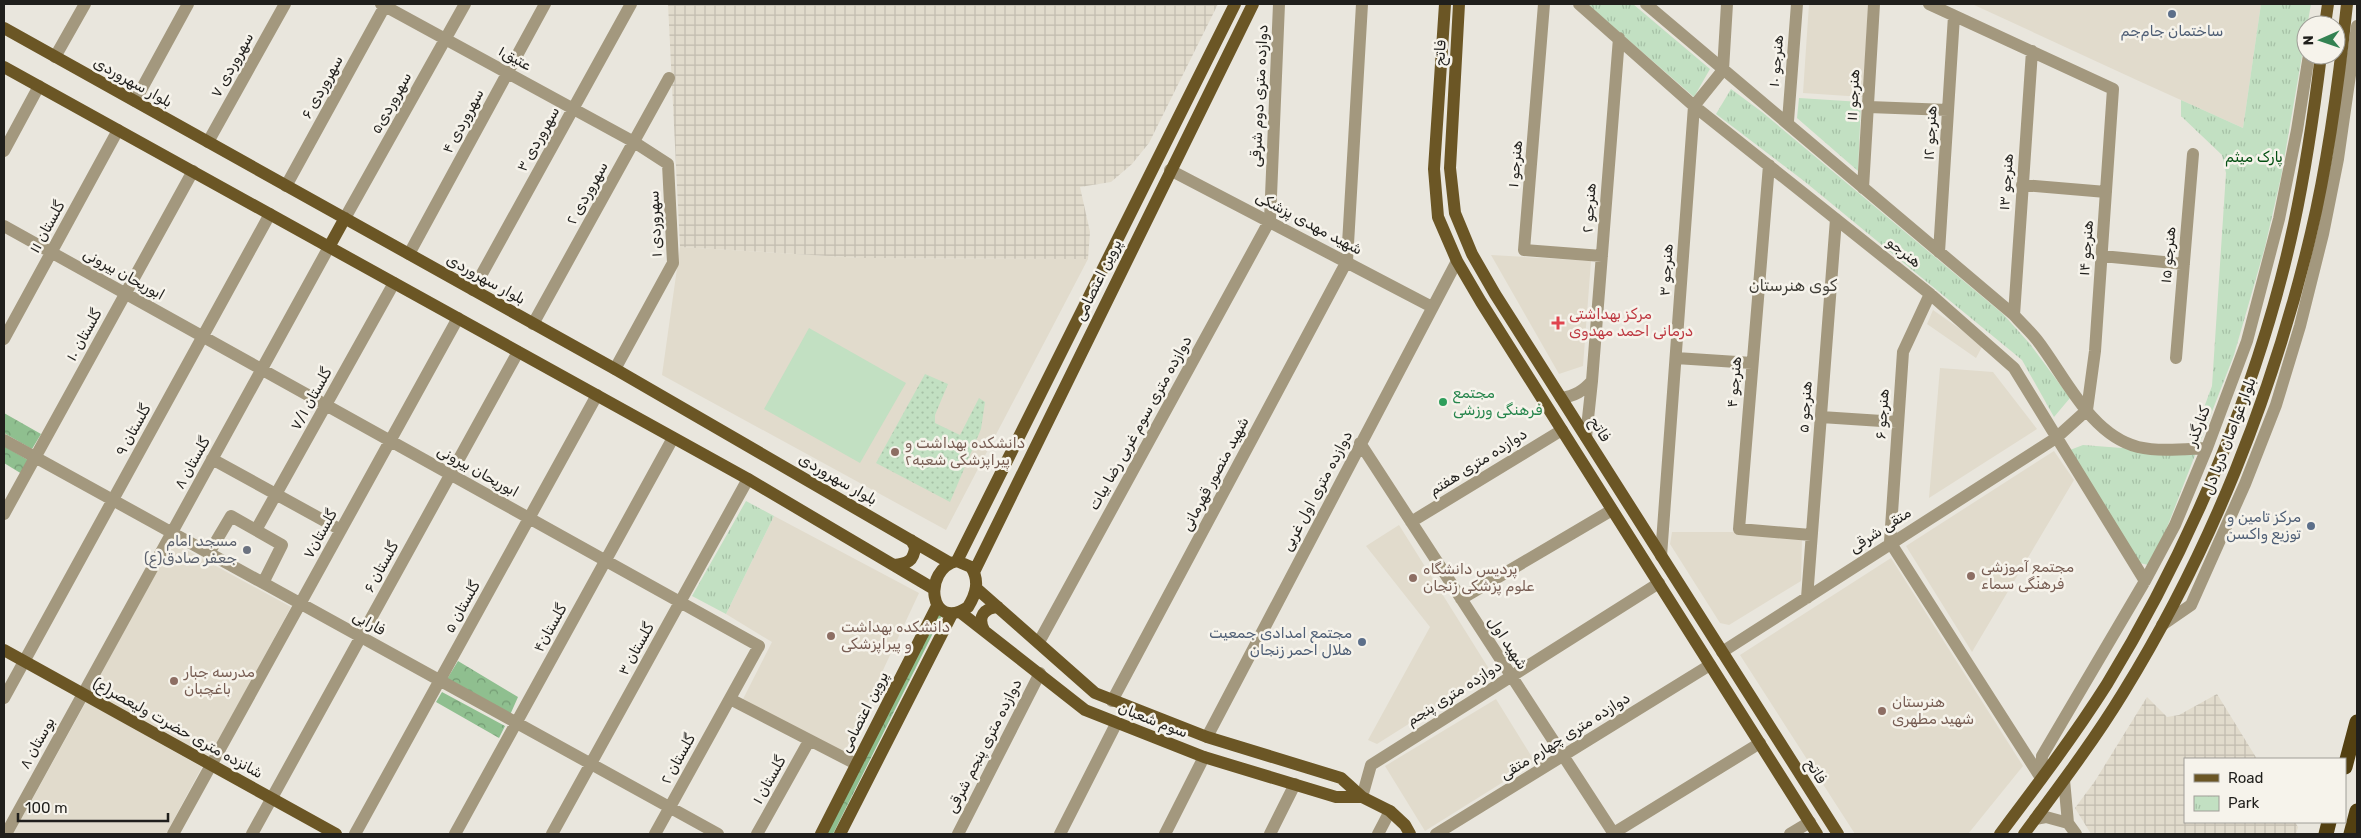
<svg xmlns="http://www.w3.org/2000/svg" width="2361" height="838" font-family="Rubik,Vazirmatn,sans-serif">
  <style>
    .built { fill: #e1dbcc }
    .industrial { fill: url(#industrial-grid) }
    .grass { fill: url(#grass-dots) }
    .forest { fill: url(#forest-crowns) }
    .park { fill: url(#park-tufts) }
    .pitch { fill: #c2e0c2 }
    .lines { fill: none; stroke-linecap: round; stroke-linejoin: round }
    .minor { stroke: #a3987e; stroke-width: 12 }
    .major { stroke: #6b5625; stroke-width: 12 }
    .highway { stroke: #534011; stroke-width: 15 }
    .service-dot { fill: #5c6f8a; stroke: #f6f3eb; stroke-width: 2 }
    .health-dot { fill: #e0444e; stroke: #f6f3eb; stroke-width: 2 }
    .leisure-dot { fill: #2e9e5b; stroke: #f6f3eb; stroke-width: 2 }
    .education-dot { fill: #8d6e63; stroke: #f6f3eb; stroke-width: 2 }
    .worship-dot { fill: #6b7280; stroke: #f6f3eb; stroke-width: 2 }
    .labels { text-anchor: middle; stroke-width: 5; stroke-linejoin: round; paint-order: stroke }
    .service-label { font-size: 15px; fill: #4e5e75; stroke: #f6f3eb; text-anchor: end }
    .street-label { font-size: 15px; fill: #201f1c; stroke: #f6f3eb }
    .park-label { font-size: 15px; fill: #045013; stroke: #f6f3eb }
    .health-label { font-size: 15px; fill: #be3a42; stroke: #f6f3eb; text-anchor: start }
    .leisure-label { font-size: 15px; fill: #27864d; stroke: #f6f3eb; text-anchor: start }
    .education-label { font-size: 15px; fill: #785e54; stroke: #f6f3eb; text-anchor: start }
    .worship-label { font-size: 15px; fill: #5b616d; stroke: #f6f3eb; text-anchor: end }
    .neighbourhood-label { font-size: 16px; fill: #413f38; stroke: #f6f3eb }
  </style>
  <defs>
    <pattern id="industrial-grid" width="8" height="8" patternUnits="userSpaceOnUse" patternTransform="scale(1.25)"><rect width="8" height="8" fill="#e1dbcc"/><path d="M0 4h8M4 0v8" fill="none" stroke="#c1bcaf"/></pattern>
    <pattern id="grass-dots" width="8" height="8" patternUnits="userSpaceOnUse" patternTransform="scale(1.25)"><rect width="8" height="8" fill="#c2e0c2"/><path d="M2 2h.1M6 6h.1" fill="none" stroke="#a6c0a6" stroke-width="1.8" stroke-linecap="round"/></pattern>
    <pattern id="forest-crowns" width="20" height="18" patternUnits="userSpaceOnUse" patternTransform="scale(1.25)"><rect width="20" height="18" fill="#8fbf8f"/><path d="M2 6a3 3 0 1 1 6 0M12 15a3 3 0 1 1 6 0" fill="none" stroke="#749b74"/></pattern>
    <pattern id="park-tufts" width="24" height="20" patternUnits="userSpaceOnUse" patternTransform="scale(1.25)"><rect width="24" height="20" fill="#c2e0c2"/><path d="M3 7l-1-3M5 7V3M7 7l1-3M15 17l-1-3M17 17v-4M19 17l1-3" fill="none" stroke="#a6c0a6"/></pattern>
  </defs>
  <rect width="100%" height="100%" fill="#e9e6dd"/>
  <!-- built -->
  <path class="built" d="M1809,4H1868L1863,97L1803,93Z
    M1972,4H2261L2243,128L2141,82Z
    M680,247L861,258L1088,259L946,530L662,375Z
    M1491,255L1591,261L1583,366L1559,374Z
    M1933,310L1983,345L1976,358L1927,324Z
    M1940,368L1993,372L2037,429L1929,498Z
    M2054,451L2074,480L1972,652L1906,546Z
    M774,516L919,593L842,758L740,705L772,642L726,614Z
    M1399,525L1491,672L1377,744L1368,740L1430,627L1366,546Z
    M1672,532H1732L1802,538L1801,581L1729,625L1720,623L1670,544Z
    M172,542L291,607L209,758L91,692Z
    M1891,558L2023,766L1968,834H1855L1740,655Z
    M1496,699L1535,762L1425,831L1385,766Z
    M86,702L202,767L166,834H13Z"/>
  <!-- industrial -->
  <path class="industrial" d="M668,4H1218L1149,143L1132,164L1111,182L1080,187L1090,232L1088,259L861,258L680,247Z
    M2217,694L2257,759H2185V822H2295L2298,827L2296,834H2091L2075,808L2095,781L2147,697L2167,717L2179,715Z"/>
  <!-- grass -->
  <path class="grass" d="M925,374L948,384L935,415V423L960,435L979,398L985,402L981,429L950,502L876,463Z"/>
  <!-- forest -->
  <path class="forest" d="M4,413L41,434L32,449L4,433Z
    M4,446L28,460L22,474L4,463Z
    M939,609L943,613L833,834H827Z
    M458,661L518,697L510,715L447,679Z
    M442,692L505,726L499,738L436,702Z"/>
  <!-- park -->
  <path class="park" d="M1587,4H1633L1710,69L1694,97Z
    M2261,4H2311L2281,177L2265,247L2234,355L2152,566L2140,563L2070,450L2083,445L2187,453L2212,386L2226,173L2222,155L2181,116V100L2243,128Z
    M1731,89L1762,112L2003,314L2030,344L2070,398L2054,417L2022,360L1804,181L1716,114Z
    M1799,98L1861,102L1858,171L1797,118Z
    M746,501L774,516L726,614L692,596Z"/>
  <!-- pitch -->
  <path class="pitch" d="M809,328L906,383L860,463L764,409Z"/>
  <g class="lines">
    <!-- minor -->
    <path class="minor" d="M381,4L634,142L668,164L673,263L615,369
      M1544,4L1524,250L1602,256
      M1579,4L1694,106L1930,294L2014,368L2145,581
      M1646,4L2014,315C2021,323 2030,331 2037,340C2065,376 2090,435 2138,447C2160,452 2185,449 2207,448
      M55,57L85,4
      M135,101L188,4
      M1869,107L1948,110
      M1788,121L1797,4
      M208,142L285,4
      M4,151L39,86
      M1769,165L1739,529L1811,535
      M1170,170L1432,307
      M2022,185L2106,192
      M286,186L386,4
      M1863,188L1874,4
      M345,218L465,4
      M4,226L759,646L655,834
      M1939,252L1954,16
      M409,254L545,4
      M2102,256L2184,264
      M473,290L631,4
      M1930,294L1903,352L1890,542L2041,778
      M2014,315L2032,51
      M533,324L669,78
      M4,339L118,130
      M1676,358L1752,363
      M2176,358L2193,154
      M1561,398C1575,396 1583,391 1592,381
      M1821,417L1897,422
      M1586,437L1592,381L1619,38
      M4,440L718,834
      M1360,443L1614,834
      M212,459L341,530
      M4,514L193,171
      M1411,522L1562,430
      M256,530L394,283
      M209,553L231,516L282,545L263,583
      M1661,556L1694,106L1723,70L1727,4
      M1807,598L1836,219
      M1461,599L1612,510
      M2162,625L2191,605L2245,484L2276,405L2300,326L2323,234L2338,159L2357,26
      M1039,642L1270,220L1279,4
      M1722,652L2056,438L2087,410L2095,351L2113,89L1929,4
      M4,698L270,214
      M730,699L856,764
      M1112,701L1347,261L1362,4
      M1207,737L1457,261
      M2041,779L2042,756L2145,581L2175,525L2207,448L2247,341L2279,219L2297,130L2309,55
      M2064,780L2068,823L2076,834
      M1362,797L1371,765L1659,583
      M2035,819L2046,817L2068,823
      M6,834L329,247
      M173,834L458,318
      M252,834L518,352
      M355,834L597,395
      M455,834L673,438
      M552,834L748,479
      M757,834L809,741
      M958,834L1040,673
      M1060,834L1116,724
      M1165,834L1204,757
      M1270,834L1295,784
      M1378,834L1390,811
      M1436,834L1710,665
      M1612,834L1760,743
      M1790,834L1810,822"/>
    <!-- major -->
    <path class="major" d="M1445,4L1434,169L1438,217L1457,261L1481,302L1817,834
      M1459,4L1450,168L1455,213L1472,254L1495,294L1838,834
      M2325,25L2328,4
      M4,28L615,369L950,563
      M4,67L748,479L934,589
      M329,247L345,218
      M957,561L1235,4
      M957,561L971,567C980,581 976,594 968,607C929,633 922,569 957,561Z
      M894,565C907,564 914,561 915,547L911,540
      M974,572L1253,4
      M976,588L1095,693L1207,737L1341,778L1362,797L1390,811L1405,825L1410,834
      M960,612L1085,710L1204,757L1336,797H1362
      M984,630C977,617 984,608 998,607
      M4,650L336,834
      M821,834L937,606
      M840,834L952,614
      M2000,834C2037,785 2074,736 2107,684C2191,546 2260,383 2294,224C2306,168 2314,112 2321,55
      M2024,834C2058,788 2093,742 2123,693C2210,552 2273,394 2311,233C2329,158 2339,80 2347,4"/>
    <!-- highway -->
    <path class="highway" d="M2345,767L2357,722
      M2326,834L2329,822
      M2351,834L2357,811"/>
  </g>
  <!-- markers -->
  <g class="service-dot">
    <circle cx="2172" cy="14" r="5"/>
    <circle cx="2311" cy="526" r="5"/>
    <circle cx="1362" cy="642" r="5"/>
  </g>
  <path class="health-dot" d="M1555.5 315.5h5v5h5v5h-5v5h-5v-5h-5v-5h5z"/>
  <circle class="leisure-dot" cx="1443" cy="402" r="5"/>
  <g class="education-dot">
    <circle cx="895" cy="452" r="5"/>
    <circle cx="1971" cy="576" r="5"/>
    <circle cx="1413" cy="578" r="5"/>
    <circle cx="831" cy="636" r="5"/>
    <circle cx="174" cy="681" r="5"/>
    <circle cx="1882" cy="711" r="5"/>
  </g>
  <circle class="worship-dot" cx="247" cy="550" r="5"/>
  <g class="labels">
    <!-- service labels -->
    <g class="service-label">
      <text x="2172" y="36" text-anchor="middle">ساختمان جام‌جم</text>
      <text x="2301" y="522">مرکز تامین و<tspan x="2301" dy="17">توزیع واکسن</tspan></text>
      <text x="1352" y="638">مجتمع امدادی جمعیت<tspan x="1352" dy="17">هلال احمر زنجان</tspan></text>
    </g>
    <!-- street labels -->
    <g class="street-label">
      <text transform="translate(1440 53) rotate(-87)" y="5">فاتح</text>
      <text transform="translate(515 58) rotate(29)" y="5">عتیق۱</text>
      <text transform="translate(1776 61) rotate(-85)" y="5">هنرجو ۱۰</text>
      <text transform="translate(232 65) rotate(-61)" y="5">سهروردی ۷</text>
      <text transform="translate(133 82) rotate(29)" y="5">بلوار سهروردی</text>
      <text transform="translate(322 87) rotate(-61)" y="5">سهروردی ۶</text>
      <text transform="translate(1853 95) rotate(-87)" y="5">هنرجو ۱۱</text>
      <text transform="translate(1259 96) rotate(-87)" y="5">دوازده متری دوم شرقی</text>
      <text transform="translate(391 103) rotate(-61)" y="5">سهروردی۵</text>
      <text transform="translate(463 121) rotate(-62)" y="5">سهروردی ۴</text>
      <text transform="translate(1930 133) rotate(-87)" y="5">هنرجو ۱۲</text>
      <text transform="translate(538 139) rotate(-61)" y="5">سهروردی ۳</text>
      <text transform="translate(1515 164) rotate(-85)" y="5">هنرجو ۱</text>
      <text transform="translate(2006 182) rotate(-86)" y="5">هنرجو ۱۳</text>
      <text transform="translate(587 193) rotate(-61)" y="5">سهروردی ۲</text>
      <text transform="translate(1589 208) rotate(-86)" y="5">هنرجو ۲</text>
      <text transform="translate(1309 223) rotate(28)" y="5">شهید مهدی پزشکی</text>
      <text transform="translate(655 224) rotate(-93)" y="5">سهروردی ۱</text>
      <text transform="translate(47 227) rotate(-61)" y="5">گلستان ۱۱</text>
      <text transform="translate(2086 248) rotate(-86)" y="5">هنرجو ۱۴</text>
      <text transform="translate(1904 252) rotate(39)" y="5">هنرجو</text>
      <text transform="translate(2168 255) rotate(-85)" y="5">هنرجو ۱۵</text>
      <text transform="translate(1666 270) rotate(-86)" y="5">هنرجو ۳</text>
      <text transform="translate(124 274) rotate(29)" y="5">ابوریحان بیرونی</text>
      <text transform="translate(486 279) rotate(29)" y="5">بلوار سهروردی</text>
      <text transform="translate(1098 280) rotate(-64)" y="5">پروین اعتصامی</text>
      <text transform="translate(84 335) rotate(-61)" y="5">گلستان ۱۰</text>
      <text transform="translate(1734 382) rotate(-85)" y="5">هنرجو ۴</text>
      <text transform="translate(311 399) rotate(-61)" y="5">گلستان ۷/۱</text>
      <text transform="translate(1805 407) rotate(-86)" y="5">هنرجو ۵</text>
      <text transform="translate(1882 414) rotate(-86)" y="5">هنرجو ۶</text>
      <text transform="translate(1140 423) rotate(-61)" y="5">دوازده متری سوم غربی رضا بیات</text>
      <text transform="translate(2198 426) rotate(-69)" y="5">کنارگذر</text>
      <text transform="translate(1600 429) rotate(58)" y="5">فاتح</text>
      <text transform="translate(133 430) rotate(-61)" y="5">گلستان ۹</text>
      <text transform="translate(2229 436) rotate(-69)" y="5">بلوار غواصان دریا دل</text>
      <text transform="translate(1478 462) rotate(-32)" y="5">دوازده متری هفتم</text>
      <text transform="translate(192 463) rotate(-61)" y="5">گلستان ۸</text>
      <text transform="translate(478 471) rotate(29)" y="5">ابوریحان بیرونی</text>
      <text transform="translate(1215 474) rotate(-62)" y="5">شهید منصور قهرمانی</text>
      <text transform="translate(838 479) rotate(30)" y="5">بلوار سهروردی</text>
      <text transform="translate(1317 491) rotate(-62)" y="5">دوازده متری اول غربی</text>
      <text transform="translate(1880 530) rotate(-33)" y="5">متقی شرقی</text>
      <text transform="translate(320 534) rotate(-61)" y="5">گلستان۷</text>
      <text transform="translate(381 567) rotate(-61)" y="5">گلستان ۶</text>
      <text transform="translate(462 607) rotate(-61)" y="5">گلستان ۵</text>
      <text transform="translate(369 623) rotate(29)" y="5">فارابی</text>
      <text transform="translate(550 628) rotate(-61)" y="5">گلستان۴</text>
      <text transform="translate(1508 643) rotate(57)" y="5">شهید اول</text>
      <text transform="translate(636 649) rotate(-61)" y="5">گلستان ۳</text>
      <text transform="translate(1454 693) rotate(-32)" y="5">دوازده متری پنجم</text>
      <text transform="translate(864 712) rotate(-63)" y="5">پروین اعتصامی</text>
      <text transform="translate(1153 720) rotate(21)" y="5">سوم شعبان</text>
      <text transform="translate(178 728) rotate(29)" y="5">شانزده متری حضرت ولیعصر(ع)</text>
      <text transform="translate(1565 736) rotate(-32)" y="5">دوازده متری چهارم متقی</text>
      <text transform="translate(37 743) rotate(-61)" y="5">بوستان ۸</text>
      <text transform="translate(984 746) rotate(-63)" y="5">دوازده متری پنجم شرقی</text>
      <text transform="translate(678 759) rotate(-61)" y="5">گلستان ۲</text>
      <text transform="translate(1816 771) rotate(58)" y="5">فاتح</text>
      <text transform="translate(769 780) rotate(-61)" y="5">گلستان ۱</text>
    </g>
    <!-- park labels -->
    <g class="park-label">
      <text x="2254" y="162">پارک میثم</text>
    </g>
    <!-- health labels -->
    <g class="health-label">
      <text x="1569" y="319">مرکز بهداشتی<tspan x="1569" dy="17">درمانی احمد مهدوی</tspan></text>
    </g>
    <!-- leisure labels -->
    <g class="leisure-label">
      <text x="1453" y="398">مجتمع<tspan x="1453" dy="17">فرهنگی ورزشی</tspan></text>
    </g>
    <!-- education labels -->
    <g class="education-label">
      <text x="905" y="448">دانشکده بهداشت و<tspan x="905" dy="17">پیراپزشکى شعبه۲</tspan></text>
      <text x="1981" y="572">مجتمع آموزشی<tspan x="1981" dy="17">فرهنگی سماء</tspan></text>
      <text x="1423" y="574">پردیس دانشگاه<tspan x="1423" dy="17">علوم پزشکى زنجان</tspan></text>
      <text x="841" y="632">دانشکده بهداشت<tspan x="841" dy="17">و پیراپزشکی</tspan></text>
      <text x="184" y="677">مدرسه جبار<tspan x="184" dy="17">باغچبان</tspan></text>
      <text x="1892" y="707">هنرستان<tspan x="1892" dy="17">شهید مطهری</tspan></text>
    </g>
    <!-- worship labels -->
    <g class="worship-label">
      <text x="237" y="546">مسجد امام<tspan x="237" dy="17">جعفر صادق(ع)</tspan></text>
    </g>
    <!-- neighbourhood labels -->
    <g class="neighbourhood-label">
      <text x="1793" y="291">کوی هنرستان</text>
    </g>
  </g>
  <!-- border -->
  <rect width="2361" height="838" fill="none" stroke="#201f1c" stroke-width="10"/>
  <!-- legend -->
  <rect x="2184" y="758" width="162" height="65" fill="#f6f3eb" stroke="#a09e98"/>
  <rect x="2194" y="774" width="25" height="8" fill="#6b5625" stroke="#a09e98"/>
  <text x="2228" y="783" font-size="15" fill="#201f1c">Road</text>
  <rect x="2194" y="796" width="25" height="15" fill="url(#park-tufts)" stroke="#a09e98"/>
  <text x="2228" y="808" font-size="15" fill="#201f1c">Park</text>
  <!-- north arrow -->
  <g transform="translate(2321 40) rotate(268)"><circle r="24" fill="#f6f3eb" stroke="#a09e98"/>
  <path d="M0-4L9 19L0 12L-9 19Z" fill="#338252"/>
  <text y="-8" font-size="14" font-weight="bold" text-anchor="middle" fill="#201f1c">N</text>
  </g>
  <!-- scale -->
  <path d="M18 813v8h150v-8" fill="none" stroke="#201f1c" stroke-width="2.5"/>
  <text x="25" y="813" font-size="15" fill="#201f1c" stroke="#f6f3eb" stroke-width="4" paint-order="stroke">100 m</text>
</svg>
